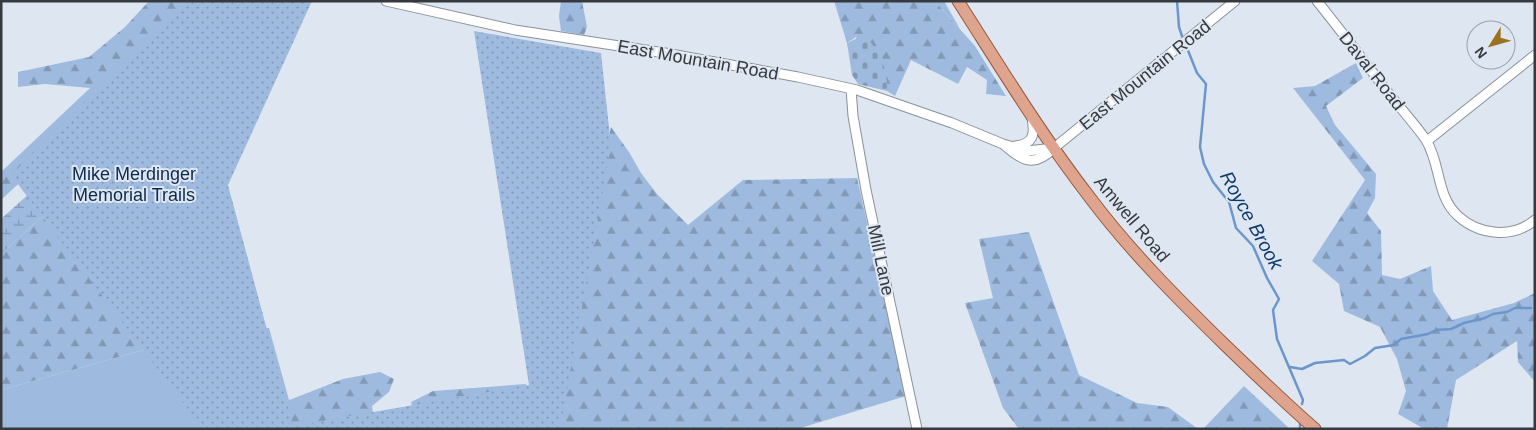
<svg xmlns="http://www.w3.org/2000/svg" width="1536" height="430" font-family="Helvetica,sans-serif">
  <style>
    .green { fill: #9ebbdf }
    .forest { fill: url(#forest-firs) }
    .wetland { fill: url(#wetland-marsh) }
    .cemetery { fill: url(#cemetery-stones) }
    .park { fill: url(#park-dots) }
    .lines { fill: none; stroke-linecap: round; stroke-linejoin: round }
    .stream { stroke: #6c96cb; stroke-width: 2.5 }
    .minor-casing { stroke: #89919a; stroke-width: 11 }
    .major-casing { stroke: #965840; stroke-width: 13 }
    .minor { stroke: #fff; stroke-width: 9 }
    .major { stroke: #dfa48e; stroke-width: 11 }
    .labels { text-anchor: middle; stroke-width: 4; stroke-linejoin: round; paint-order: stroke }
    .street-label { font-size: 18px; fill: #36393d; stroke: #dee7f1 }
    .park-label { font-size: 18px; fill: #0c2a4d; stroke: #dee7f1 }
    .water-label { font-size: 19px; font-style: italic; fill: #0e396a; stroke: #dee7f1 }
  </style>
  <defs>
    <pattern id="forest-firs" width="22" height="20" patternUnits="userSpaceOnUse" patternTransform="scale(1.25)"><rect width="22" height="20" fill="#9ebbdf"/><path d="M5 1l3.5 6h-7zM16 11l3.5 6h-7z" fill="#8299b6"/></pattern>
    <pattern id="wetland-marsh" width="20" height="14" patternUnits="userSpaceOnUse" patternTransform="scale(1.25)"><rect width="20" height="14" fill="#9ebbdf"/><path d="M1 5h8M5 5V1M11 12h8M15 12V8" fill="none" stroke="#8299b6"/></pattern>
    <pattern id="cemetery-stones" width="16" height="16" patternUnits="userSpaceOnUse" patternTransform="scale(1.25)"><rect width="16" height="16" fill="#9ebbdf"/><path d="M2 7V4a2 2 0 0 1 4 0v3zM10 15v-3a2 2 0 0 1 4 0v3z" fill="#8299b6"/></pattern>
    <pattern id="park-dots" width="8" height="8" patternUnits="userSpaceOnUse" patternTransform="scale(1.25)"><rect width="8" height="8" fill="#9ebbdf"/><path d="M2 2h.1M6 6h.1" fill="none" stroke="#8299b6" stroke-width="1.8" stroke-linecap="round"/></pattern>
  </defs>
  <rect width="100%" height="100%" fill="#dee7f1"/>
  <!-- green -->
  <path class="green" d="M935,1H944L960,29Z
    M229,326L269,328L289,400L248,416L201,429H1V390Z"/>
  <!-- forest -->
  <path class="forest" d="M149,1H201L30,173L1,200V172L90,88L45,84L18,87V72L89,57L125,27Z
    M561,1H582L587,27L584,35L561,31L559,16Z
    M834,1H935L975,46L1006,96L986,94L987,80L967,67L958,84L911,60L895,96L887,91V83L856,37L847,43Z
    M1356,63L1363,78L1326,106L1335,125L1376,174L1375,198L1367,213L1381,231L1382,275L1400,279L1431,266L1433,291L1452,320L1514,303L1535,293V382L1518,362L1517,341L1456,380L1447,429H1424L1398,414L1406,391L1397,359L1380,327L1344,311L1339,284L1312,261L1365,180L1293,88L1315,86Z
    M192,81L227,134L229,326L1,390V254Z
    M611,127L629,152L641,173L657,194L688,225L743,180L857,178L906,396L797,429H549Z
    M1029,232L1079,375L1137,403L1168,407L1198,429H1019L1003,408L965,303L993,298L979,239Z
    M380,372L394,379L389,392L372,406L375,429H201L248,416L343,379Z
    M526,384L528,394L417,428L411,402L433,391Z
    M1244,386L1290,429H1203Z"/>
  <!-- wetland -->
  <path class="wetland" d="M199,40L192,81L1,254V219Z"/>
  <!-- cemetery -->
  <path class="cemetery" d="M864,35C879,50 888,69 887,91L858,84L852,75L847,43Z"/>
  <!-- park -->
  <path class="park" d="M186,1H312L228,185L293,426L529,385L474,31L601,53L611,146L560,429H203L11,175Z"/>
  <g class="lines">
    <!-- stream -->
    <path class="stream" d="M1177,1L1179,27L1182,36
      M1187,48L1197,73L1206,84L1200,147L1204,164L1213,182L1229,202L1236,228L1253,246L1267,278L1279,299L1273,310L1277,339L1303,400L1302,404
      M1290,367L1302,369L1315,363L1344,360L1350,364L1365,356L1375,348L1394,345L1401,339L1428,334L1436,330L1451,329L1464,323L1485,318L1493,314L1507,312L1515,308H1531
      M1300,429V423"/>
    <!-- minor casing -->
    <g class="minor-casing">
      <path id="minor" d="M386,1L515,30L665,53L798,77L857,90L952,123L1003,144L1027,151L1054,148
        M1317,1C1342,32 1366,64 1390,95C1402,110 1415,124 1426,140C1441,164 1436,196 1458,216C1479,235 1512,239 1535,220
        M851,89L853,116L866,190L917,429
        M1427,141L1535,55
        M1003,144C1022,160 1033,169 1054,148L1235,1
        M1015,146C1034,144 1035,134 1032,118"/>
    </g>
    <!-- major casing -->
    <g class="major-casing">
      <path id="major" d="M958,1C1001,68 1042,136 1091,199C1131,252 1177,298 1224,344C1254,373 1284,402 1315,429"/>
    </g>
    <!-- minor -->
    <use href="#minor" class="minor"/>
    <!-- major -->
    <use href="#major" class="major"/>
  </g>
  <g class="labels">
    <!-- street labels -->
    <g class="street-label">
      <text transform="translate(698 60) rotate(10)" y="6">East Mountain Road</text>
      <text transform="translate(1372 71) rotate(52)" y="6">Daval Road</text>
      <text transform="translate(1145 75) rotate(-39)" y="6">East Mountain Road</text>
      <text transform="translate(1132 219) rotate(50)" y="6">Amwell Road</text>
      <text transform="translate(881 260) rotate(78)" y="6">Mill Lane</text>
    </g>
    <!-- park labels -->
    <g class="park-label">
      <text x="134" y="180">Mike Merdinger<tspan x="134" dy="21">Memorial Trails</tspan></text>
    </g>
    <!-- water labels -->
    <g class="water-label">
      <text transform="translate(1252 220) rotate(61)" y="7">Royce Brook</text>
    </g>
  </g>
  <!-- border -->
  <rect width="1536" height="430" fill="none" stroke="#36393d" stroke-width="5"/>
  <!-- north arrow -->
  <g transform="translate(1491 45) rotate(233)"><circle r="24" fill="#dee7f1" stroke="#9ba1a9"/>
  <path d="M0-4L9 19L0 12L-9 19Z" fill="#9c7220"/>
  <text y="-8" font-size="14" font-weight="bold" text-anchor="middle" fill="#36393d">N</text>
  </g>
</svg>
